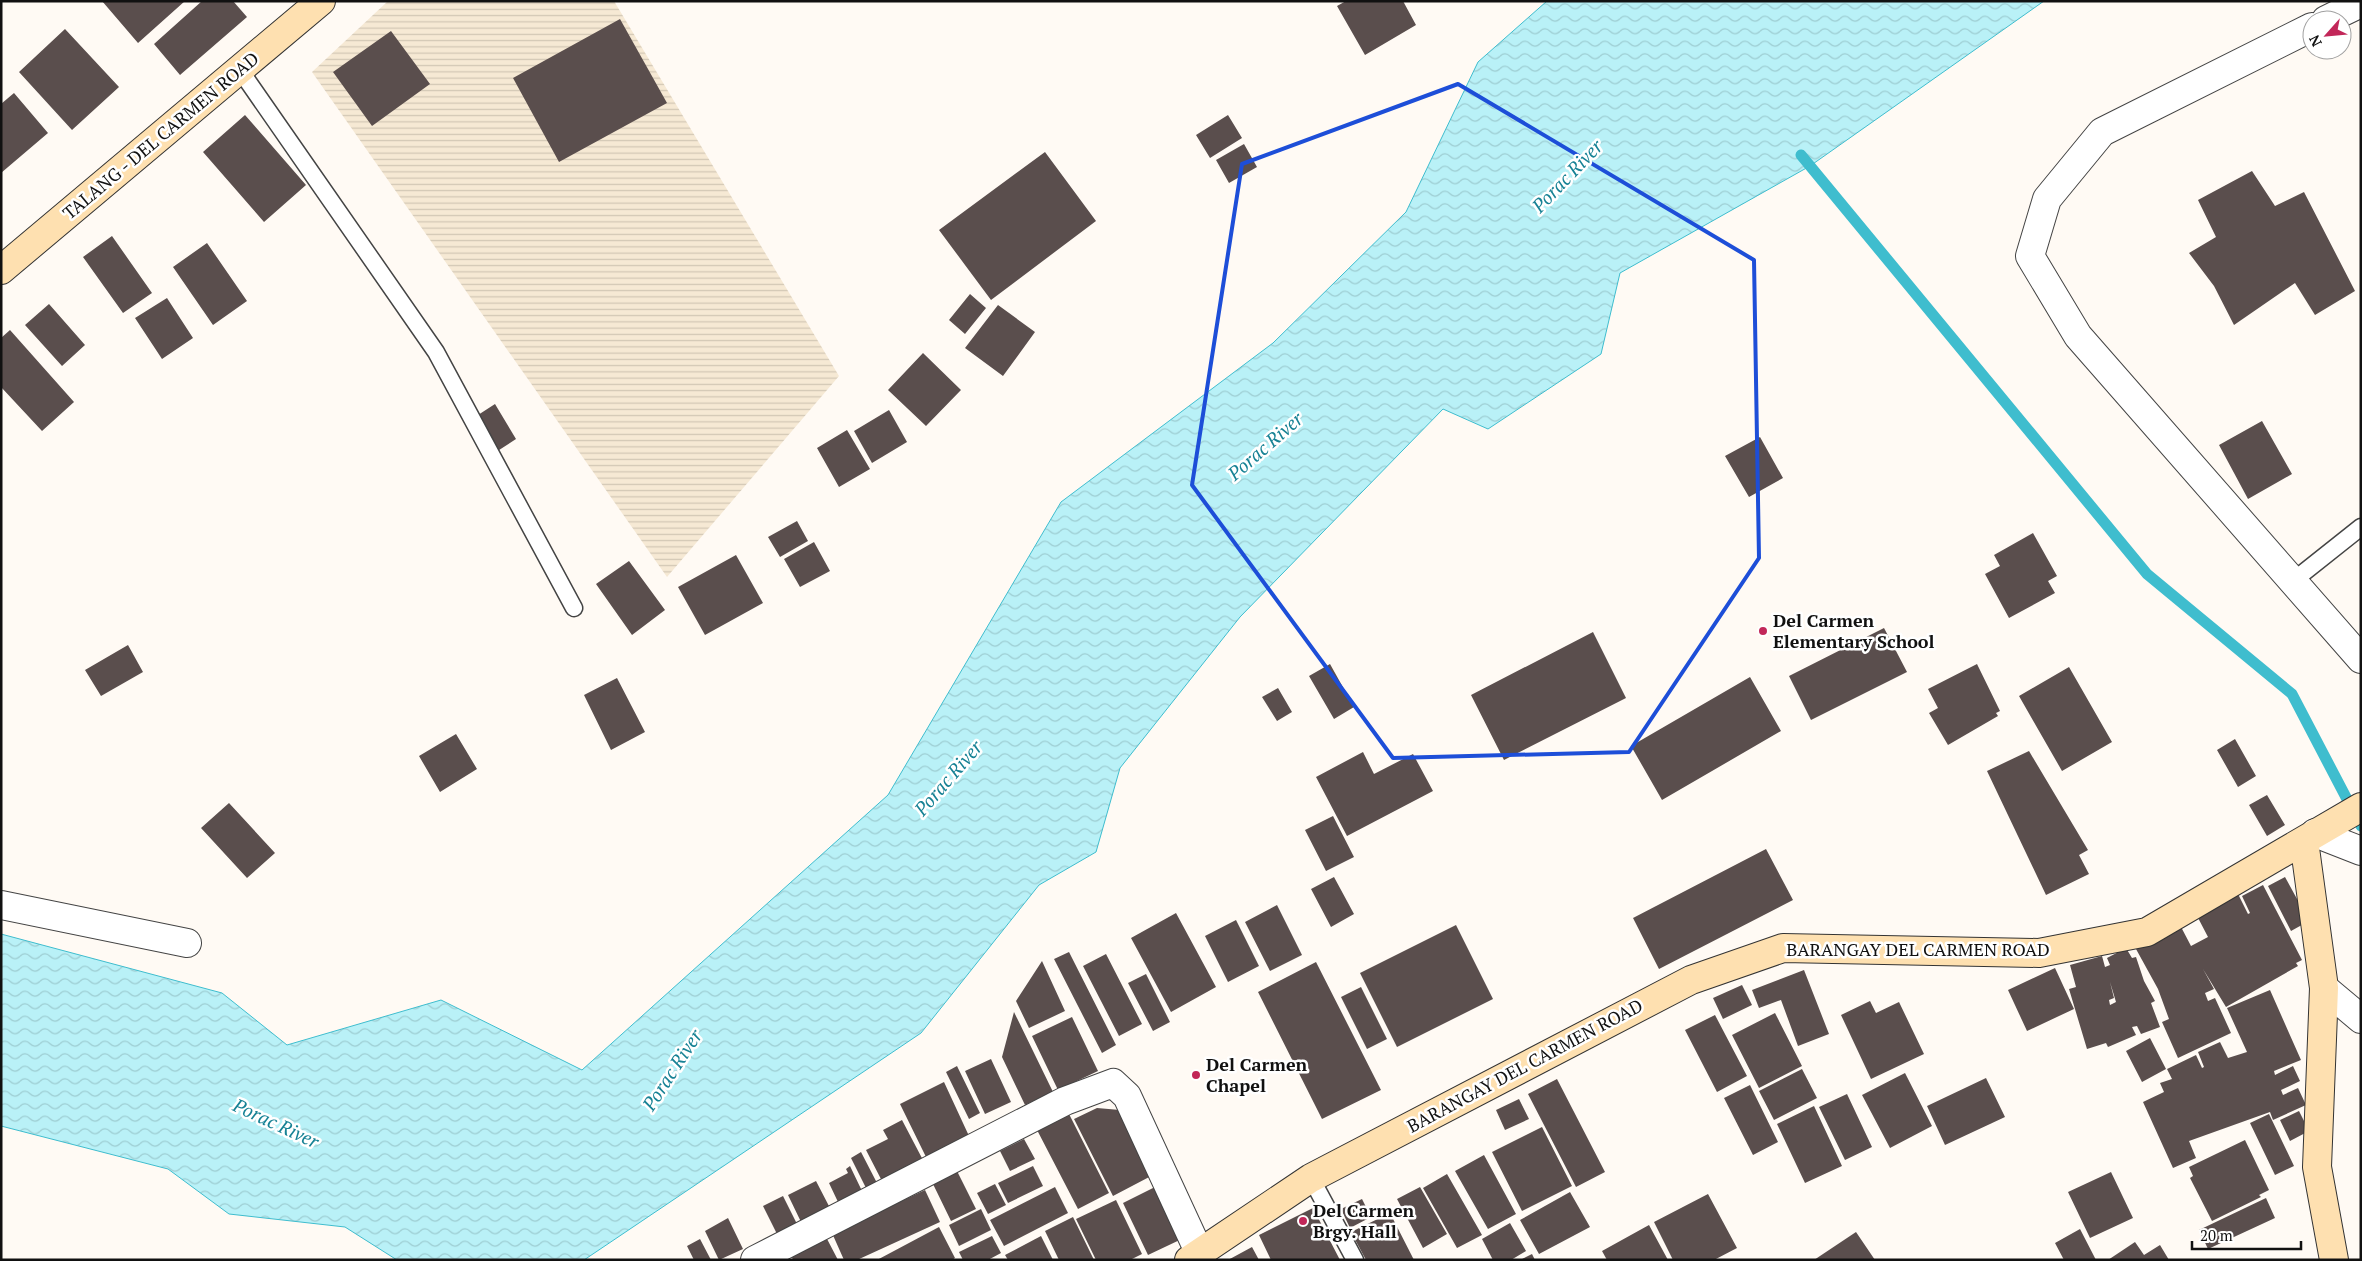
<svg xmlns="http://www.w3.org/2000/svg" width="2362" height="1261" font-family="'PT Serif',serif">
  <style>
    .farmland { fill: url(#farmland-rules) }
    .water { fill: url(#water-waves); stroke: #3fbdce }
    .lines { fill: none; stroke-linecap: round; stroke-linejoin: round }
    .stream { stroke: #3fbdce; stroke-width: 11 }
    .building { fill: #5a4e4d; fill-rule: evenodd }
    .lane-casing { stroke: #444; stroke-width: 19 }
    .street-casing { stroke: #444; stroke-width: 30 }
    .secondary-casing { stroke: #333; stroke-width: 30 }
    .lane { stroke: #fff; stroke-width: 16 }
    .street { stroke: #fff; stroke-width: 28 }
    .secondary { stroke: #fee0b0; stroke-width: 28 }
    .marked { fill: none; stroke: #1d4ed8; stroke-width: 4; stroke-linejoin: round }
    .poi-dot { fill: #c22759; stroke: #fff; stroke-width: 2 }
    .labels { text-anchor: middle; stroke-width: 5; stroke-linejoin: round; paint-order: stroke }
    .street-label { font-size: 18px; fill: #111; stroke: #fff }
    .poi-label { font-size: 18px; font-weight: bold; fill: #111; stroke: #fff; text-anchor: start }
    .water-label { font-size: 19px; font-style: italic; fill: #178295; stroke: #fff }
  </style>
  <defs>
    <pattern id="farmland-rules" width="6" height="5" patternUnits="userSpaceOnUse" patternTransform="scale(1.25)"><rect width="6" height="5" fill="#f6e9d4"/><path d="M0 2.5h6" fill="none" stroke="#d2c7b5"/></pattern>
    <pattern id="water-waves" width="16" height="10" patternUnits="userSpaceOnUse" patternTransform="scale(1.25)"><rect width="16" height="10" fill="#b9f1f7"/><path d="M0 5q4-4 8 0t8 0" fill="none" stroke="#9eced3"/></pattern>
  </defs>
  <rect width="100%" height="100%" fill="#fffaf4"/>
  <!-- farmland -->
  <path class="farmland" d="M388,1H614L839,376L667,577L312,72Z"/>
  <!-- water -->
  <path class="water" d="M1547,1H2044L1810,166L1620,273L1601,354L1488,429L1443,409L1240,617L1120,768L1096,852L1039,885L921,1033L584,1260H397L345,1227L229,1214L168,1169L1,1126V934L222,993L287,1045L441,1000L582,1070L888,795L1061,502L1273,343L1406,212L1478,62Z"/>
  <g class="lines">
    <!-- stream -->
    <path class="stream" d="M1801,155L2147,574L2292,694L2361,826"/>
  </g>
  <!-- building -->
  <path class="building" d="M102,1H185L138,43Z
    M202,1H233L247,17L180,75L154,44Z
    M1346,1H1403L1416,25L1365,55L1337,6Z
    M620,19L667,103L559,162L513,78Z
    M65,29L119,87L72,130L19,72Z
    M391,31L430,84L372,126L333,72Z
    M14,93L48,133L1,173V104Z
    M245,115L306,185L264,222L203,152Z
    M1228,115L1242,138L1210,158L1196,135Z
    M1244,144L1257,167L1229,183L1216,160Z
    M1045,152L1096,221L991,300L939,230Z
    M2252,171L2275,206L2304,192L2355,291L2315,315L2295,283L2234,325L2214,286L2189,253L2216,237L2198,200Z
    M112,236L152,293L123,313L83,257Z
    M207,243L247,301L213,325L173,267Z
    M970,294L986,308L965,334L949,320Z
    M167,298L193,338L162,359L135,318Z
    M49,304L85,345L62,366L25,325Z
    M998,305L1035,332L1003,376L965,348Z
    M10,330L74,402L42,431L1,387V338Z
    M923,353L961,390L926,426L888,390Z
    M495,404L516,439L496,452L478,415Z
    M889,410L907,442L872,463L854,431Z
    M2262,421L2292,474L2248,499L2219,445Z
    M847,430L870,469L839,487L817,448Z
    M1760,437L1783,478L1749,497L1725,456Z
    M797,521L808,541L780,557L768,537Z
    M2033,533L2057,576L2048,581L2055,593L2009,618L1985,574L2000,566L1994,555Z
    M814,542L830,571L800,587L784,559Z
    M736,555L763,603L705,635L678,587Z
    M629,561L665,610L632,635L596,584Z
    M1884,628L1907,672L1811,720L1789,676Z
    M1593,632L1626,698L1504,760L1471,695Z
    M128,645L143,672L101,696L85,670Z
    M1330,664L1354,707L1334,719L1309,676Z
    M1977,664L2000,711L1996,713L1998,716L1948,745L1929,713L1938,708L1928,689Z
    M2069,667L2112,742L2062,771L2019,696Z
    M1750,677L1781,731L1662,800L1631,746Z
    M617,678L645,732L611,750L584,695Z
    M1278,688L1292,712L1277,721L1262,697Z
    M456,734L477,769L440,792L419,756Z
    M2235,739L2256,776L2238,787L2217,750Z
    M2029,751L2088,850L2079,855L2089,874L2046,895L1987,771Z
    M1363,752L1374,774L1413,754L1433,791L1347,836L1316,777Z
    M2267,795L2285,825L2267,836L2249,805Z
    M229,803L275,853L247,878L201,828Z
    M1333,816L1354,857L1326,871L1305,830Z
    M1766,849L1793,900L1659,969L1633,918Z
    M1334,877L1354,914L1331,927L1311,889Z
    M2285,877L2309,921L2291,931L2268,886Z
    M2263,885L2302,960L2296,963L2298,966L2226,1007L2203,969L2214,989L2205,993L2208,1001L2215,998L2231,1033L2178,1058L2162,1022L2169,1019L2158,989L2136,949L2180,925L2191,946L2208,937L2196,914L2237,892L2248,914L2250,913L2242,896Z
    M1277,905L1302,955L1270,971L1245,922Z
    M1176,913L1216,987L1171,1012L1131,938Z
    M1236,920L1259,966L1228,982L1205,936Z
    M1456,925L1493,999L1397,1047L1360,973Z
    M2126,948L2132,958L2136,957L2144,981L2155,1001L2151,1003L2160,1027L2141,1034L2137,1026L2132,1027L2136,1035L2108,1047L2106,1043L2087,1049L2069,989L2076,987L2070,965L2102,956L2105,967L2110,965L2107,958ZM2110,982L2116,1002L2110,1005L2109,1000L2114,998Z
    M1069,952L1116,1045L1102,1053L1054,959Z
    M1106,954L1142,1024L1119,1036L1083,966Z
    M1042,961L1065,1011L1029,1028L1016,1001Z
    M1316,962L1381,1090L1322,1119L1258,992Z
    M2055,968L2074,1009L2027,1031L2008,990Z
    M1804,970L1829,1034L1798,1046L1781,1000L1759,1008L1752,990Z
    M1146,974L1170,1022L1153,1031L1128,983Z
    M1742,985L1752,1005L1723,1019L1713,998Z
    M1361,987L1387,1039L1367,1049L1341,997Z
    M2270,990L2301,1060L2274,1071L2275,1075L2293,1066L2300,1081L2281,1090L2283,1095L2298,1088L2306,1105L2273,1120L2270,1112L2189,1141L2196,1158L2173,1168L2143,1102L2164,1092L2160,1083L2172,1079L2167,1069L2196,1055L2202,1068L2204,1067L2198,1052L2220,1042L2228,1058L2247,1052L2227,1008Z
    M1870,1001L1876,1013L1899,1002L1924,1054L1871,1079L1841,1015Z
    M1014,1012L1053,1092L1025,1105L1002,1057Z
    M1775,1013L1802,1066L1759,1088L1732,1035Z
    M1715,1015L1747,1076L1717,1092L1685,1030Z
    M1072,1017L1098,1071L1058,1090L1032,1036Z
    M2150,1038L2166,1069L2142,1082L2126,1051Z
    M991,1059L1011,1102L985,1114L965,1071Z
    M957,1066L980,1113L969,1119L946,1072Z
    M1802,1069L1817,1098L1774,1120L1759,1091Z
    M1905,1073L1932,1126L1890,1148L1862,1095Z
    M1986,1078L2005,1117L1945,1145L1927,1106Z
    M1557,1079L1605,1172L1576,1187L1528,1094Z
    M944,1082L969,1136L926,1157L900,1104Z
    M1750,1085L1778,1142L1753,1155L1724,1098Z
    M1847,1094L1872,1147L1845,1160L1819,1107Z
    M1519,1099L1529,1119L1505,1130L1496,1110Z
    M1814,1106L1842,1166L1805,1183L1777,1124Z
    M1097,1108L1120,1110L1153,1175L1113,1196L1074,1119Z
    M2299,1111L2309,1131L2290,1141L2280,1120Z
    M1068,1112L1109,1193L1078,1209L1036,1128Z
    M2269,1114L2294,1166L2275,1175L2250,1123Z
    M902,1120L924,1162L883,1183L866,1150L888,1139L883,1130Z
    M1542,1127L1572,1186L1522,1211L1492,1152Z
    M1024,1139L1035,1159L1010,1171L1000,1151Z
    M2245,1140L2269,1190L2259,1195L2261,1197L2212,1221L2190,1178L2193,1176L2189,1167Z
    M861,1152L877,1183L866,1188L851,1158Z
    M1484,1155L1516,1214L1488,1229L1455,1171Z
    M850,1166L862,1191L838,1202L829,1183L848,1173L846,1169Z
    M1033,1166L1043,1186L1008,1203L998,1183Z
    M957,1171L976,1209L951,1221L933,1184Z
    M2111,1172L2133,1218L2090,1238L2068,1192Z
    M1447,1174L1482,1235L1457,1248L1423,1188Z
    M816,1181L831,1210L802,1224L788,1195Z
    M995,1184L1006,1205L988,1214L977,1193Z
    M1161,1184L1186,1237L1148,1255L1123,1203Z
    M1055,1187L1068,1213L1004,1246L990,1220Z
    M1420,1187L1447,1234L1423,1248L1397,1199Z
    M925,1190L940,1222L857,1260H844L832,1233Z
    M1570,1192L1590,1227L1539,1254L1520,1220Z
    M1708,1194L1737,1248L1714,1260H1673L1654,1222Z
    M783,1196L799,1228L779,1238L763,1206Z
    M2266,1198L2275,1218L2208,1249L2199,1230Z
    M1362,1199L1371,1217L1350,1228L1341,1209Z
    M1116,1200L1142,1254L1130,1260H1096L1076,1219Z
    M1313,1208L1340,1260H1271L1259,1235Z
    M981,1209L991,1230L959,1246L949,1225Z
    M1390,1213L1414,1260H1366L1351,1232Z
    M1073,1217L1094,1260H1059L1045,1231Z
    M728,1218L743,1249L719,1260L705,1231Z
    M1510,1223L1526,1251L1511,1260H1493L1482,1239Z
    M1649,1225L1668,1260H1607L1602,1251Z
    M939,1227L955,1258L952,1260H877Z
    M2080,1229L2096,1260H2064L2055,1243Z
    M1856,1232L1875,1260H1814Z
    M992,1236L1001,1253L988,1260H963L959,1252Z
    M1041,1236L1053,1260H1008L1005,1255Z
    M826,1237L838,1260H793L791,1255Z
    M700,1239L711,1260H694L687,1246Z
    M2135,1242L2144,1255L2160,1245L2169,1260H2108Z
    M1252,1247L1259,1260H1228Z
    M1532,1254L1535,1260H1520Z"/>
  <g class="lines">
    <!-- lane casing -->
    <g class="lane-casing">
      <path id="lane" d="M240,70L436,352L574,608
        M2293,581L2361,527
        M1311,1178L1355,1260"/>
    </g>
    <!-- street casing -->
    <g class="street-casing">
      <path id="street" d="M2326,20L2361,3
        M2312,27L2102,132L2047,199L2030,256L2078,336L2361,659
        M2315,833L2361,851
        M1,905L187,943
        M2324,988L2361,1019
        M755,1260L1065,1101L1113,1083L1127,1096L1200,1254"/>
    </g>
    <!-- secondary casing -->
    <g class="secondary-casing">
      <path id="secondary" d="M1,270L321,1
        M2304,841L2324,988L2317,1167L2334,1260
        M1189,1260L1311,1178L1691,980L1783,948L2039,953L2147,932L2361,807"/>
    </g>
    <!-- lane -->
    <use href="#lane" class="lane"/>
    <!-- street -->
    <use href="#street" class="street"/>
    <!-- secondary -->
    <use href="#secondary" class="secondary"/>
  </g>
  <!-- marked area -->
  <path class="marked" d="M1458,84L1754,260L1759,558L1629,752L1393,758L1192,485L1242,164Z"/>
  <!-- markers -->
  <g class="poi-dot">
    <circle cx="1763" cy="631" r="5"/>
    <circle cx="1196" cy="1075" r="5"/>
    <circle cx="1303" cy="1221" r="5"/>
  </g>
  <g class="labels">
    <!-- street labels -->
    <g class="street-label">
      <text transform="translate(161 136) rotate(-40)" y="6">TALANG - DEL CARMEN ROAD</text>
      <text x="1918" y="956">BARANGAY DEL CARMEN ROAD</text>
      <text transform="translate(1525 1066) rotate(-28)" y="6">BARANGAY DEL CARMEN ROAD</text>
    </g>
    <!-- poi labels -->
    <g class="poi-label">
      <text x="1773" y="627">Del Carmen<tspan x="1773" dy="21">Elementary School</tspan></text>
      <text x="1206" y="1071">Del Carmen<tspan x="1206" dy="21">Chapel</tspan></text>
      <text x="1313" y="1217">Del Carmen<tspan x="1313" dy="21">Brgy. Hall</tspan></text>
    </g>
    <!-- water labels -->
    <g class="water-label">
      <text transform="translate(1567 176) rotate(-46)" y="7">Porac River</text>
      <text transform="translate(1265 446) rotate(-41)" y="7">Porac River</text>
      <text transform="translate(948 778) rotate(-49)" y="7">Porac River</text>
      <text transform="translate(672 1070) rotate(-57)" y="7">Porac River</text>
      <text transform="translate(276 1123) rotate(25)" y="7">Porac River</text>
    </g>
  </g>
  <!-- border -->
  <rect width="2362" height="1261" fill="none" stroke="#111111" stroke-width="5"/>
  <!-- north arrow -->
  <g transform="translate(2327 35) rotate(243)"><circle r="24" fill="#ffffff" stroke="#a0a0a0"/>
  <path d="M0-4L9 19L0 12L-9 19Z" fill="#c22759"/>
  <text y="-8" font-size="14" font-weight="bold" text-anchor="middle" fill="#111111">N</text>
  </g>
  <!-- scale -->
  <path d="M2192 1241v8h109v-8" fill="none" stroke="#111111" stroke-width="2.5"/>
  <text x="2200" y="1241" font-size="15" fill="#111111" stroke="#ffffff" stroke-width="4" paint-order="stroke">20 m</text>
</svg>
